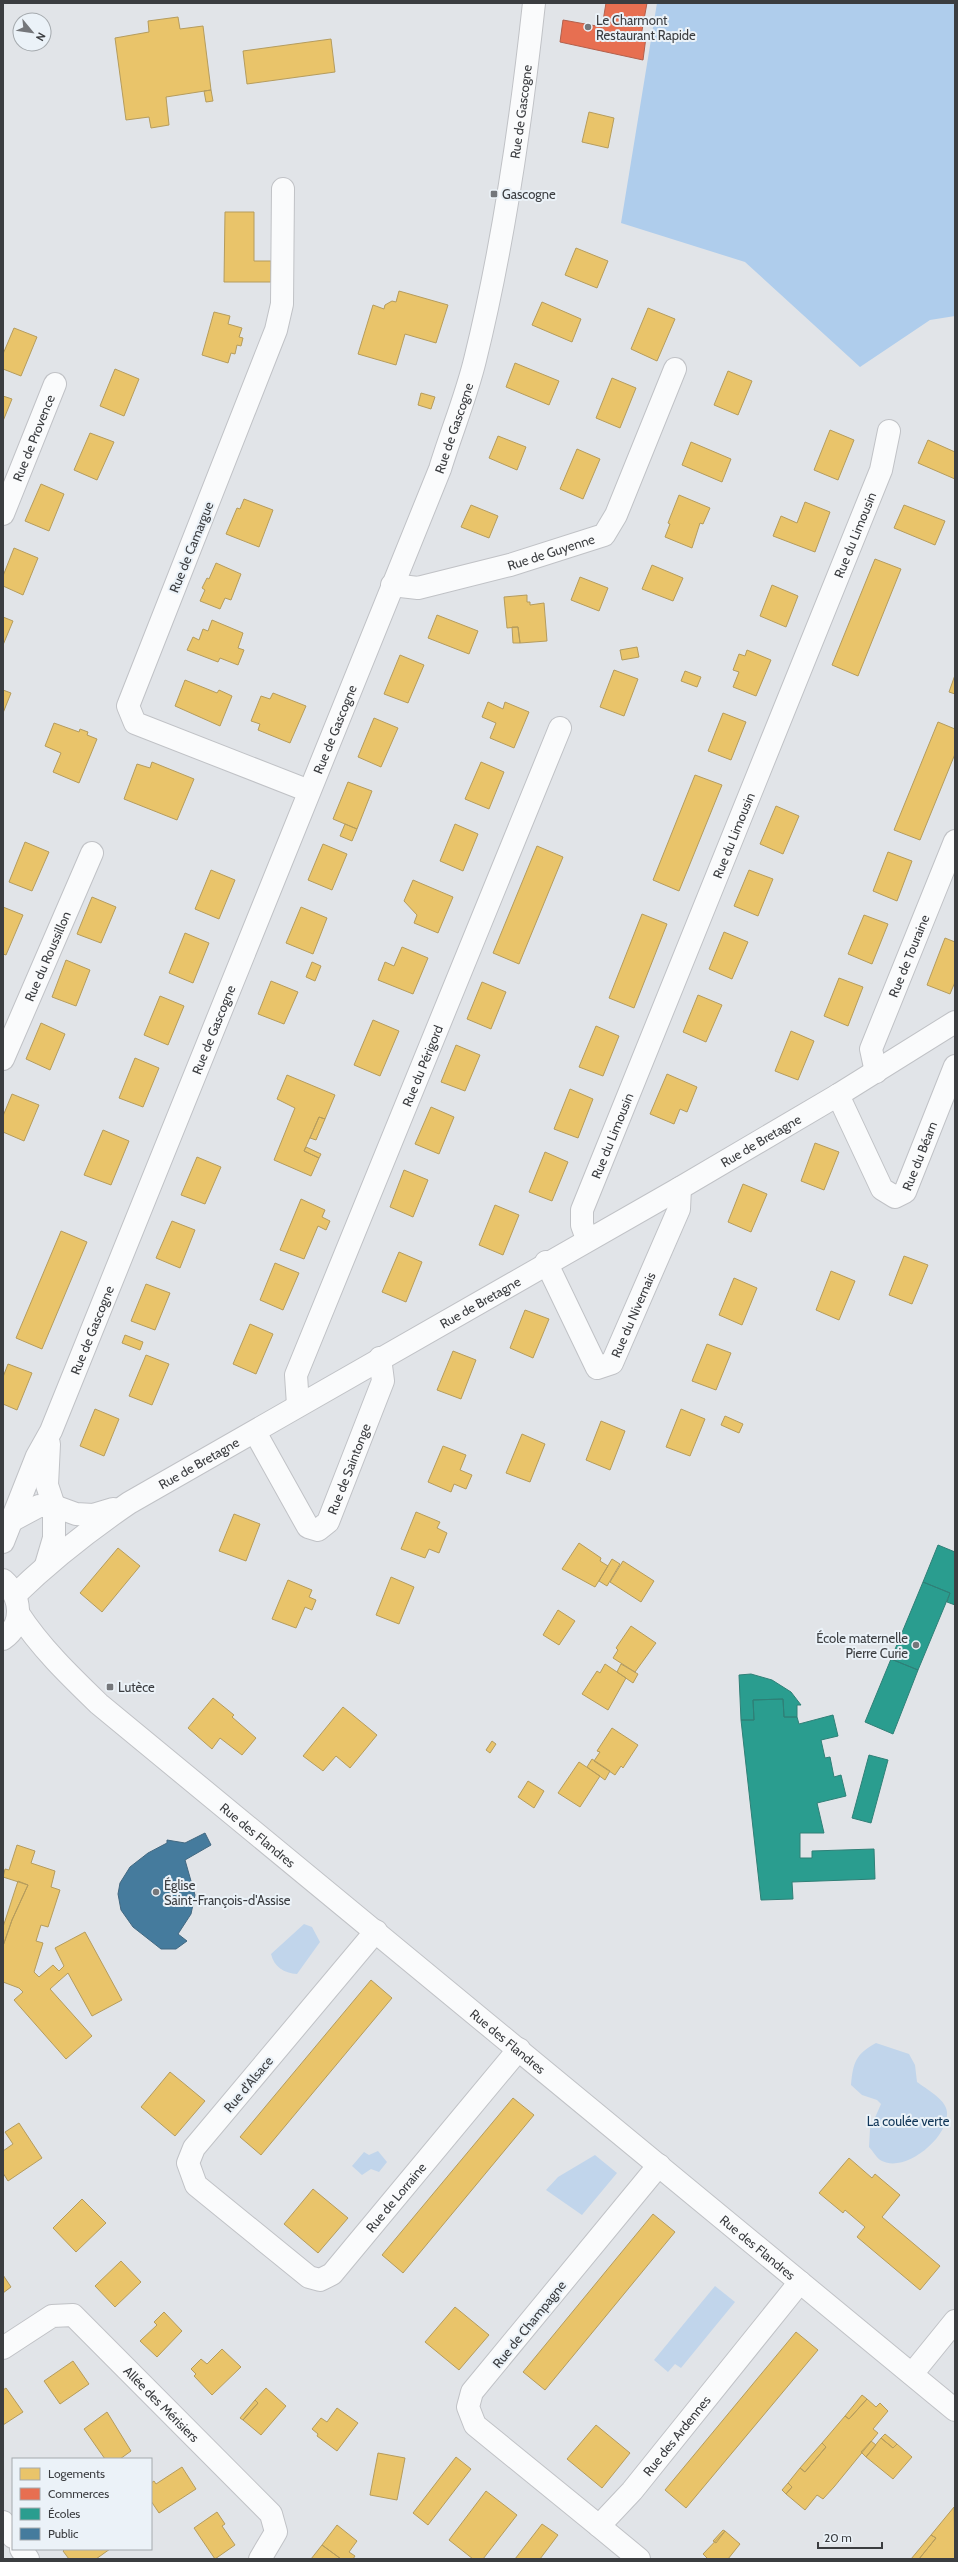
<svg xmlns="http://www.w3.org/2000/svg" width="958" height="2562" font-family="Cabin,sans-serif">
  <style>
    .green { fill: #c1d5eb }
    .forest { fill: #afcdec }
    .homes { fill: #e9c46a; stroke: #b59c5d }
    .shops { fill: #e76f51; stroke: #b3604c }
    .schools { fill: #2a9d8f; stroke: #2f8077 }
    .public { fill: #457b9d; stroke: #426881 }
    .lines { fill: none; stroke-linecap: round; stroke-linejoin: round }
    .minor-casing { stroke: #c0c2c6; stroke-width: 24 }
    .minor { stroke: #fafbfc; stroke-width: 22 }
    .poi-dot { fill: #75777b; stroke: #ebf2f8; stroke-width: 1.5 }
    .labels { text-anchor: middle; stroke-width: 4; stroke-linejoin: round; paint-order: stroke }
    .poi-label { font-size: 13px; fill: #3b3d40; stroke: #ebf2f8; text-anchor: start }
    .street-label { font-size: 13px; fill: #3b3d40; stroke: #ebf2f8 }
    .park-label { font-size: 13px; fill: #103658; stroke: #ebf2f8 }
  </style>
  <rect width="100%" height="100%" fill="#e1e4e8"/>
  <!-- green -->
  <path class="green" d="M304,1924L312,1927L320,1942L297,1974C284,1973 274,1967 271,1954Z
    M876,2043L909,2054L915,2065L917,2082C926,2089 946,2099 947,2112C949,2137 906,2173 882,2161C877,2159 873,2151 869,2147L870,2129L881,2104L877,2100L862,2095L851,2085C853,2062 856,2054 876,2043Z
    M378,2151L387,2162L379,2172L371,2169L362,2175L352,2166L364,2152L369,2155Z
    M595,2155L617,2173L582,2215L546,2190L558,2177Z
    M715,2286L735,2302L681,2368L675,2364L668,2372L654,2360Z"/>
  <!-- forest -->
  <path class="forest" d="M657,3H955V316L930,320L860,367L745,262L621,223Z"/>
  <!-- homes -->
  <path class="homes" d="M178,17L180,29L203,26L211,90L166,97L169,125L151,128L149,117L126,120L115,38L149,32L148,21Z
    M331,39L335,72L247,84L243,51Z
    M211,90L213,101L206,102L204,91Z
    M589,112L614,118L608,148L582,142Z
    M225,212H254V261H271V282H224Z
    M576,248L608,261L597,288L565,275Z
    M399,291L448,305L436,343L405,334L396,365L358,354L373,305L384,309L385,305L392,301L396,302Z
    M542,302L581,319L572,342L532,325Z
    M648,308L675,319L657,361L631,349Z
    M214,312L230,316L228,324L242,328L239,337L243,338L241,346L237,345L235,354L231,353L228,363L202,355Z
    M14,328L37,337L21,376L3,369V354Z
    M515,363L559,381L549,405L506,387Z
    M115,369L139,379L124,416L100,406Z
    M728,371L752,381L738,415L714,405Z
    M612,378L636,388L620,428L596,418Z
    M421,393L435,397L431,409L418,405Z
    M3,396L12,399L3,421Z
    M830,430L854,440L838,480L814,470Z
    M90,433L114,442L97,480L74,470Z
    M498,436L526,447L517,470L489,458Z
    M928,440L955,452V479L918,463Z
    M691,442L731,459L722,482L682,465Z
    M577,449L600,459L583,499L560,489Z
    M41,484L64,494L49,531L25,521Z
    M679,495L710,508L703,524L700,523L692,548L665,537L670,524L668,523Z
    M244,499L273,510L259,547L226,534L237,508L240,509Z
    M805,502L830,512L815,552L773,536L781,516L797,523Z
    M471,505L498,516L489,538L461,527Z
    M904,505L945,521L935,545L894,528Z
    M14,548L38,558L23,595L3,586V576Z
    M875,559L901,569L858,676L832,665Z
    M216,563L241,574L231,600L225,598L220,609L200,601L205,590L202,588L207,578L209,579Z
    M652,565L683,578L673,601L642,589Z
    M580,577L608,588L599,611L571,600Z
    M772,585L798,596L786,627L760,616Z
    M527,595V602H530V605L544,603L547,641L520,643L518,627L507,628L504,597Z
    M437,615L478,631L469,654L428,638Z
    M3,617L13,621L3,645Z
    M212,620L243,633L238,648L244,650L238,665L220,658L218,662L187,650L193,637L199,640L203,629L208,631Z
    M512,627H518L520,643H513Z
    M637,647L639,657L622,660L620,650Z
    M747,650L771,660L756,696L733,687L739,672L733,670L739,654L745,656Z
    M400,655L424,665L408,703L384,694Z
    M614,670L638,679L624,716L600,707Z
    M685,671L701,677L697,687L681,681Z
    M955,675V694L949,692Z
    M185,680L217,693L219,690L232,696L220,726L175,706Z
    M3,690L11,693L3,713Z
    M273,693L306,706L290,743L258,730L260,724L251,721L261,696L270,699Z
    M488,702L503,709L505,702L529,712L514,748L490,738L496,723L482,717Z
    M723,713L746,722L731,760L708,751Z
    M374,718L398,728L381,767L358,757Z
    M938,722L955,729V754L920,840L894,830Z
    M54,723L79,732L80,729L88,732L87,735L97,739L79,783L53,772L61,753L45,746Z
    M152,762L194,779L177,820L124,799L137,764L150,768Z
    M481,762L504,772L489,809L465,799Z
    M695,775L722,785L679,891L653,880Z
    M348,782L372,791L357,829L333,819Z
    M776,806L799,816L783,854L760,844Z
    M345,824L357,829L352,841L340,836Z
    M455,824L478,834L463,871L440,861Z
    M25,842L49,852L32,891L9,882Z
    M323,844L347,854L332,890L308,880Z
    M537,846L563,857L519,964L493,953Z
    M888,852L912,861L897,901L873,891Z
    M211,870L235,880L219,919L195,909Z
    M749,870L773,879L758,916L734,906Z
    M413,880L453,897L438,933L414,923L417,915L404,901Z
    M92,897L116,907L101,943L77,934Z
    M3,907L23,915L6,955L3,954Z
    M301,907L327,918L313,954L286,943Z
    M642,914L667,924L634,1008L609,998Z
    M864,915L888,924L872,964L848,954Z
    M724,932L748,942L732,979L709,969Z
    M185,933L209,943L193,983L169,973Z
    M945,938L955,942V982L950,994L927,985Z
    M402,947L428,958L413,994L378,980L385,962L394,966Z
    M66,960L90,970L76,1006L52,997Z
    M312,962L321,966L315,981L306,977Z
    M839,978L863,987L848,1026L824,1016Z
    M271,981L298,992L284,1024L258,1014Z
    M482,982L506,992L491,1029L467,1019Z
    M698,995L722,1005L706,1042L683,1032Z
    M160,996L184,1006L168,1045L144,1035Z
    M373,1020L399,1031L380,1076L354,1065Z
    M41,1023L65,1034L50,1070L26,1059Z
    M596,1026L619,1036L603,1076L579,1067Z
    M791,1031L814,1041L798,1080L775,1071Z
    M456,1045L480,1055L465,1091L441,1082Z
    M135,1058L159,1068L143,1107L119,1098Z
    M667,1074L697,1087L687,1112L680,1109L674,1124L650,1114Z
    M287,1075L335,1095L325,1119L319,1117L304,1151L319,1158L311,1176L274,1160L295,1108L277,1099Z
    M570,1089L593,1099L578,1138L554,1129Z
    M12,1094L39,1105L24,1141L3,1132V1116Z
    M431,1107L454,1117L439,1154L415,1144Z
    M319,1117L325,1119L316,1140L310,1138Z
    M103,1130L129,1141L111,1185L84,1175Z
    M815,1143L839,1152L824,1190L801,1181Z
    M306,1147L321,1154L319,1158L304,1151Z
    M545,1152L568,1162L552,1201L529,1192Z
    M197,1157L221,1167L205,1204L181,1195Z
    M404,1170L428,1180L413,1217L390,1207Z
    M743,1184L767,1194L751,1232L728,1222Z
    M301,1199L325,1210L322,1217L330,1221L326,1230L318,1226L304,1259L280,1250Z
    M495,1205L519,1215L503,1255L479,1245Z
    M172,1221L195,1230L180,1268L156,1258Z
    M61,1231L87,1242L42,1349L16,1338Z
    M399,1252L422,1262L406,1302L382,1292Z
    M904,1256L928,1265L912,1304L889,1295Z
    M275,1263L299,1273L283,1310L260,1300Z
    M831,1271L855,1281L839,1320L816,1310Z
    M734,1278L757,1288L742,1325L719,1315Z
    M146,1284L170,1293L155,1330L131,1321Z
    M525,1310L549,1319L533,1358L510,1348Z
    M250,1324L273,1334L256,1374L233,1364Z
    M125,1335L143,1342L140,1350L122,1343Z
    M707,1344L731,1353L716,1390L692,1381Z
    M453,1351L476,1360L461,1399L437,1390Z
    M146,1355L169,1364L152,1405L129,1396Z
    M8,1364L32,1373L17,1410L3,1404V1377Z
    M95,1409L119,1419L104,1456L80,1446Z
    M681,1409L705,1419L690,1456L666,1447Z
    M725,1416L743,1424L739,1433L721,1425Z
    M601,1421L625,1431L610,1470L586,1460Z
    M522,1434L545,1444L530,1482L506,1473Z
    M443,1446L466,1455L460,1470L472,1475L466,1489L454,1484L451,1492L428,1482Z
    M416,1512L440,1522L437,1528L447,1533L439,1553L429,1549L425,1558L401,1549Z
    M234,1514L260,1524L246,1561L219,1551Z
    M579,1543L601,1558L600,1561L608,1566L595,1587L562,1569Z
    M118,1548L140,1566L102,1612L80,1593Z
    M612,1559L620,1564L607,1586L599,1581Z
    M623,1561L654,1581L641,1602L610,1582Z
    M391,1577L414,1587L399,1624L376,1615Z
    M288,1580L312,1590L309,1597L316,1600L312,1610L305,1607L296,1628L272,1619Z
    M558,1610L575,1621L559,1645L543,1635Z
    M631,1626L656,1643L635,1672L613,1658L618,1650L616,1648Z
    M605,1664L626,1678L608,1710L582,1694L597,1671L600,1673Z
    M621,1664L638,1674L633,1683L617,1672Z
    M213,1698L234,1715L232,1717L256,1738L242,1755L220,1738L212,1749L188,1728Z
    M343,1707L377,1735L350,1768L336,1756L323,1771L303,1756Z
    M612,1728L638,1745L623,1768L621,1766L615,1775L594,1761L600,1752L597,1751Z
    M492,1741L496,1744L490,1753L486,1750Z
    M592,1759L610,1771L605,1780L587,1767Z
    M579,1762L600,1776L580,1807L558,1793Z
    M528,1781L544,1791L534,1808L518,1797Z
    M17,1845L35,1851L31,1863L55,1871L51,1887L60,1890L48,1927L41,1925L36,1941L43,1943L34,1972L39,1977L53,1965L59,1971L64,1966L55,1948L85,1932L122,2000L92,2016L68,1973L50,1989L92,2036L66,2059L14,2000L23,1992L19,1988L3,1982V1946L12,1920L28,1885L3,1877L5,1869L9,1870Z
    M18,1881L28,1885L12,1920L3,1946V1927Z
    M371,1980L392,1998L261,2155L240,2137Z
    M170,2072L205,2101L175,2136L141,2107Z
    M513,2098L534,2115L403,2273L382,2255Z
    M19,2123L42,2158L8,2181L3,2173V2151L13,2144L5,2132Z
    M849,2158L872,2178L875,2174L900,2195L882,2217L940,2266L920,2290L857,2237L865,2227L845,2210L843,2213L819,2193Z
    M313,2189L348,2218L318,2253L284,2224Z
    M82,2199L106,2223L76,2252L53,2228Z
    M653,2214L675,2232L545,2390L523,2372Z
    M121,2261L141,2282L115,2307L95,2286Z
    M3,2275L11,2287L3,2293Z
    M455,2307L489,2335L459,2370L425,2342Z
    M164,2312L182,2331L157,2357L140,2341L157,2325L154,2322Z
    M796,2332L818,2350L686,2508L665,2490Z
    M222,2349L241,2367L212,2395L194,2376L196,2374L191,2369L201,2359L207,2364Z
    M73,2361L89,2384L60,2404L44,2381Z
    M6,2388L23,2412L3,2425V2390Z
    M266,2388L286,2406L261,2435L243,2420L258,2403L255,2400Z
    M862,2395L867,2399L849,2419L845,2416Z
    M867,2399L876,2407L880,2403L888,2411L873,2429L878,2433L834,2487L823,2499L817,2495L805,2510L786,2494L792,2487L788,2483L800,2468L805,2472L826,2447L822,2443L845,2416L849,2419Z
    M255,2400L258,2403L243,2420L240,2418Z
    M337,2408L358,2423L337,2451L317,2436L318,2434L312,2429L321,2418L327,2422Z
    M107,2412L131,2451L120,2459H105L84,2429Z
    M596,2425L630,2453L602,2488L567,2459Z
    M885,2434L897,2444L893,2448L881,2438Z
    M881,2438L893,2448L897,2444L912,2457L893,2479L866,2457Z
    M871,2441L876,2445L866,2457L861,2452Z
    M822,2443L826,2447L805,2472L800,2468Z
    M378,2453L405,2458L397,2500L370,2495Z
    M456,2457L471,2469L428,2525L413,2513Z
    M182,2467L196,2489L159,2513L151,2501V2483L154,2481L156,2484Z
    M788,2483L792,2487L786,2494L782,2490Z
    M486,2491L517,2515L483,2559H473L449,2540Z
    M954,2507L955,2559H919L936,2538L931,2535Z
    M217,2512L225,2524L222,2526L235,2545L215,2559L194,2528Z
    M542,2524L558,2535L540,2559H515Z
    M337,2525L357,2541L349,2552L355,2556L353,2559H341L322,2545Z
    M723,2530L725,2531L716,2543L713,2541Z
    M725,2531L740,2544L728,2559H708L703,2554Z
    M931,2535L936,2538L919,2559H911Z
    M322,2545L341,2559H311Z
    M65,2549H110L96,2559H69L63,2551Z"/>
  <!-- shops -->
  <path class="shops" d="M606,3H647L641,36L646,37L643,60L560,42L563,20L602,27Z"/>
  <!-- schools -->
  <path class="schools" d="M938,1545L955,1552V1605L947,1602L950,1593L923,1582Z
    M923,1582L950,1593L918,1670L891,1659Z
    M891,1659L918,1670L893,1734L865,1722Z
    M751,1674L772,1680L791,1692L801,1705H797V1717H784L783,1699L753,1700L754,1720H741L739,1675Z
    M783,1699L784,1717H797L799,1724L833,1715L838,1736L821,1740L825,1758L830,1757L834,1777L841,1775L846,1796L817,1803L824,1833H800V1858H812V1851L874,1849L875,1879L792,1882L793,1899L761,1900L741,1720H754L753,1700Z
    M869,1755L888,1760L871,1823L852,1818Z"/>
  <!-- public -->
  <path class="public" d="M205,1833L211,1845L185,1860L195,1895L191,1914L178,1934L187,1941L176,1949H161L133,1927L121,1910L118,1894L120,1883L130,1867L148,1853L167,1843V1840L185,1843Z"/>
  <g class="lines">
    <!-- minor casing -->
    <g class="minor-casing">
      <g id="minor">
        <path d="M283,189L282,304L276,330L128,706L135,723L309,791"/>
        <path id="s1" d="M3,514L55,384"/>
        <path id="s2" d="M392,585L418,588L510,565L604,535L616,515L675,369"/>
        <path id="s3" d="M3,1059L92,853"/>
        <path id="s4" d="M876,1072L871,1049L955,841"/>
        <path id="s5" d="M838,1095L882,1189L895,1197L905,1192L955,1066"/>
        <path id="s6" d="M587,1239L582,1225V1210L881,470L889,431"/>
        <path id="s7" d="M546,1262L597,1368L612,1363L679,1209L680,1188"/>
        <path id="s8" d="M298,1405L296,1375L560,728"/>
        <path id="s9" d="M255,1432L308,1527L318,1530L328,1522L383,1381L380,1358"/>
        <path d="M11,1521L39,1506H54L76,1514L93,1515L113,1509"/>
        <path id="s10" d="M3,1542L37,1456L51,1431L440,469C451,433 466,397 475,360C504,243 521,123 534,3"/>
        <path d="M46,1565L54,1538V1506L47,1485L49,1444"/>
        <path d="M3,1580C21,1596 25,1624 3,1639"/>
        <path id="s11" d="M15,1595C51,1560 88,1531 129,1503L680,1188L838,1095L955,1022"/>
        <path id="s12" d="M18,1613C40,1647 69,1675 99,1704L955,2410"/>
        <path id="s13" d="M376,1931L194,2148L188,2163L196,2185L309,2277L320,2280L332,2274L519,2049"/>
        <path id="s14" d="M659,2165L472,2392L468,2407L475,2425L599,2526L632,2491L800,2282"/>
        <path id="s15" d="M3,2348L52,2316L73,2315L271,2514L276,2532L260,2559"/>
        <path d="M912,2374L955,2321"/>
        <path d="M3,2522L13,2537"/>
        <path d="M599,2526L639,2559"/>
        <path d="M21,2549L28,2559"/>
      </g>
    </g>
    <!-- minor -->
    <use href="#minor" class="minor"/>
  </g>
  <!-- markers -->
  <g class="poi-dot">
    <circle cx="588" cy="27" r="4"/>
    <rect x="490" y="190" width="8" height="8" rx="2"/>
    <circle cx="916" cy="1645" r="4"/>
    <rect x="106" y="1683" width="8" height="8" rx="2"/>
    <circle cx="156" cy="1892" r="4"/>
  </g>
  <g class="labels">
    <!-- poi labels -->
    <g class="poi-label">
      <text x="596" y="25">Le Charmont<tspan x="596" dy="15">Restaurant Rapide</tspan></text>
      <text x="502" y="199">Gascogne</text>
      <text x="908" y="1643" text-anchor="end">École maternelle<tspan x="908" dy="15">Pierre Curie</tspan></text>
      <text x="118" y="1692">Lutèce</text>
      <text x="164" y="1890">Église<tspan x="164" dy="15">Saint-François-d'Assise</tspan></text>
    </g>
    <!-- street labels -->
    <g class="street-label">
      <text dy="5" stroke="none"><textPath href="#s10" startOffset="1526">Rue de Gascogne</textPath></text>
      <text dy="5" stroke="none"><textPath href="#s10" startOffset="1202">Rue de Gascogne</textPath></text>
      <text dy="5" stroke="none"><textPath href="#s1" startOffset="82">Rue de Provence</textPath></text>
      <text dy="5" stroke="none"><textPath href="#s6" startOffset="758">Rue du Limousin</textPath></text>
      <text transform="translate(191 547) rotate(-68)" y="5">Rue de Camargue</text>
      <text dy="5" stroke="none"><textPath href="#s2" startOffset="164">Rue de Guyenne</textPath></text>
      <text dy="5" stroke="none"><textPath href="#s10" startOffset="878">Rue de Gascogne</textPath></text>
      <text dy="5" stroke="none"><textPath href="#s6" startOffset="434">Rue du Limousin</textPath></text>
      <text dy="5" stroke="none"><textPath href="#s3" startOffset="112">Rue du Roussillon</textPath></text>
      <text dy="5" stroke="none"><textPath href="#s4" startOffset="124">Rue de Touraine</textPath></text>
      <text dy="5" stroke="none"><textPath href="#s10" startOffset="554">Rue de Gascogne</textPath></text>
      <text dy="5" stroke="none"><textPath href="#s8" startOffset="364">Rue du Périgord</textPath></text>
      <text dy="5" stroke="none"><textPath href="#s6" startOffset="110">Rue du Limousin</textPath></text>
      <text dy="5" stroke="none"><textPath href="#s11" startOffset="875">Rue de Bretagne</textPath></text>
      <text dy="5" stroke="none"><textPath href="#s5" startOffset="169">Rue du Béarn</textPath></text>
      <text dy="5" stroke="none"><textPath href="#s11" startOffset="551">Rue de Bretagne</textPath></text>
      <text dy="5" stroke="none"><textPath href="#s7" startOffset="186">Rue du Nivernais</textPath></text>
      <text dy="5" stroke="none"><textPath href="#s10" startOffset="230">Rue de Gascogne</textPath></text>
      <text dy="5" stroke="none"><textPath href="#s11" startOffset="227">Rue de Bretagne</textPath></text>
      <text dy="5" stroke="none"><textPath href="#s9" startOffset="189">Rue de Saintonge</textPath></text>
      <text dy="5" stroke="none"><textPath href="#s12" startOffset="328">Rue des Flandres</textPath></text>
      <text dy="5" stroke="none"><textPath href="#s12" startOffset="652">Rue des Flandres</textPath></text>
      <text transform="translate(248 2084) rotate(-50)" y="5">Rue d'Alsace</text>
      <text dy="5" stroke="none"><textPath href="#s13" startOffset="593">Rue de Lorraine</textPath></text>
      <text dy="5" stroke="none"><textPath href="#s12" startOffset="976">Rue des Flandres</textPath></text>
      <text transform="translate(529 2324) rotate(-51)" y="5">Rue de Champagne</text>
      <text dy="5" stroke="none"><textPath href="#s15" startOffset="205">Allée des Mérisiers</textPath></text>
      <text dy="5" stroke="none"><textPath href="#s14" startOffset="608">Rue des Ardennes</textPath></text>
    </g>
    <!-- park labels -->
    <g class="park-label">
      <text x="908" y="2126">La coulée verte</text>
    </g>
  </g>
  <!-- border -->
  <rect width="958" height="2562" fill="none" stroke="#3b3d40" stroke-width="8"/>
  <!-- legend -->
  <rect x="12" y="2458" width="140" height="92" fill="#ebf2f8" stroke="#a5aaae"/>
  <rect x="20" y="2468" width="20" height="12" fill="#e9c46a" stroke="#a5aaae"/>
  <text x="48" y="2478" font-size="12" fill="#3b3d40">Logements</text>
  <rect x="20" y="2488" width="20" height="12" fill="#e76f51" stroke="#a5aaae"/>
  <text x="48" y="2498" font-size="12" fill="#3b3d40">Commerces</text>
  <rect x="20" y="2508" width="20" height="12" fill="#2a9d8f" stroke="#a5aaae"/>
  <text x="48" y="2518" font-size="12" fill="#3b3d40">Écoles</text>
  <rect x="20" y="2528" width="20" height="12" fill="#457b9d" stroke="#a5aaae"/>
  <text x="48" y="2538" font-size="12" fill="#3b3d40">Public</text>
  <!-- north arrow -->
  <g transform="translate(32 32) rotate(119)"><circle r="19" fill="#ebf2f8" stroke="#a5aaae"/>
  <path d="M0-3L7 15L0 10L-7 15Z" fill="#75777b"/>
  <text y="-6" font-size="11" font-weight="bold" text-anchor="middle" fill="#3b3d40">N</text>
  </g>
  <!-- scale -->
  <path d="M818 2542v6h64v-6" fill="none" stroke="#3b3d40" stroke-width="2"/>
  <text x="824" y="2542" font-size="12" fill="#3b3d40" stroke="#ebf2f8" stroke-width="3" paint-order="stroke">20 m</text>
</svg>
